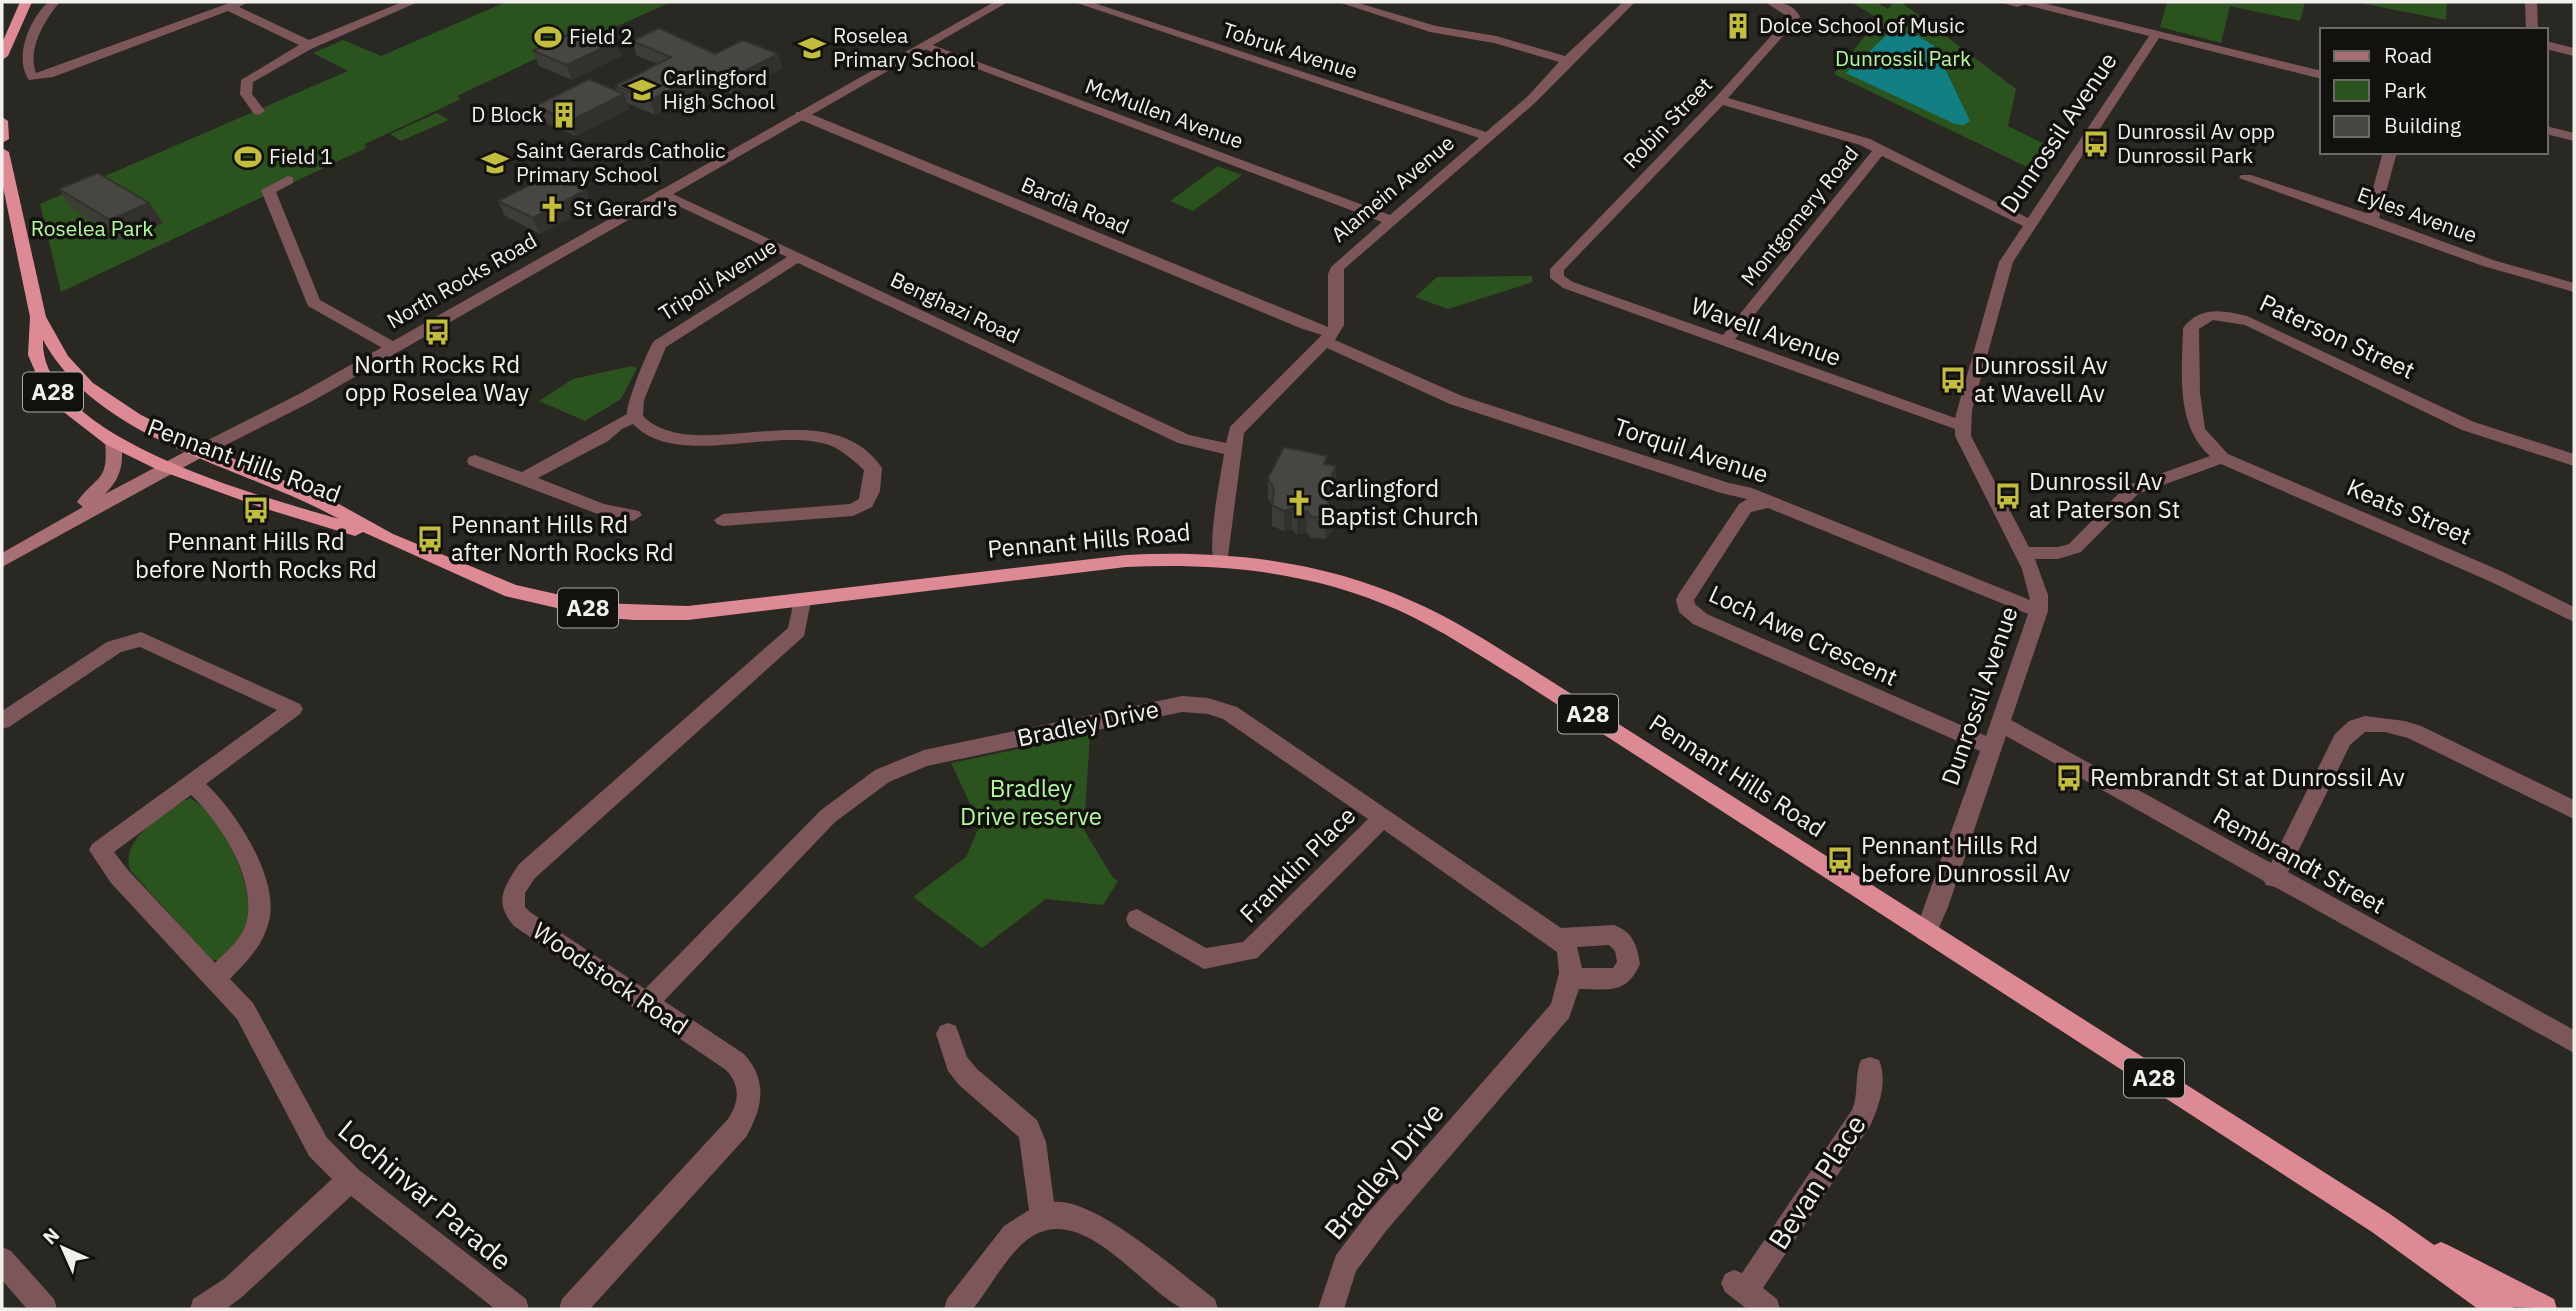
<svg xmlns="http://www.w3.org/2000/svg" width="2576" height="1311" font-family="'IBM Plex Sans',sans-serif">
  <style>
    .green { fill: #2b531d }
    .water { fill: #117f83 }
    .lines { fill: none; stroke-linecap: round; stroke-linejoin: round }
    .minor { fill: #7c565a; fill-rule: evenodd }
    .tertiary { fill: #7c565a; fill-rule: evenodd }
    .secondary { fill: #aa6f75; fill-rule: evenodd }
    .trunk { fill: #de8a94; fill-rule: evenodd }
    .wall { fill: #3e3c37 }
    .shaded-wall { fill: #32312d }
    .building { fill: #484640; stroke: #32312d; stroke-width: 2 }
    .labels { text-anchor: middle; stroke-width: 7; stroke-linejoin: round; paint-order: stroke }
    .far-poi-label { font-size: 21px; fill: #f2f0ec; stroke: #12110e; text-anchor: start }
    .far-street-label { font-size: 21px; fill: #f2f0ec; stroke: #12110e }
    .far-park-label { font-size: 21px; fill: #b3fa9c; stroke: #12110e }
    .shield { fill: #12110e; stroke: #afada9; stroke-width: 2 }
    .shield-label { font-size: 23px; font-weight: bold; fill: #f2f0ec }
    .street-label { font-size: 24px; fill: #f2f0ec; stroke: #12110e }
    .poi-label { font-size: 24px; fill: #f2f0ec; stroke: #12110e; text-anchor: start }
    .park-label { font-size: 24px; fill: #b3fa9c; stroke: #12110e }
    .near-street-label { font-size: 28px; fill: #f2f0ec; stroke: #12110e }
  </style>
  <rect width="100%" height="100%" fill="#2a2823"/>
  <!-- green -->
  <path class="green" d="M506,2H671L553,55L548,53L457,96L461,99L365,144L366,148L61,292L40,204L348,71L313,53L343,40L381,56Z
    M1851,2H1876L1888,9L1893,2H1901L2016,89L2008,126L2058,151L2042,174L1834,74L1879,19Z
    M2167,2H2305L2300,21L2230,6L2221,43L2160,27Z
    M2355,2H2447L2446,20Z
    M437,113L449,120L401,141L390,134Z
    M1218,166L1242,175L1193,211L1170,201Z
    M1532,276L1533,282L1448,309L1415,297L1437,277Z
    M632,366L637,368L621,399L585,421L539,401L573,379Z
    M1090,734L1084,830L1113,878L1118,881L1103,905L1046,899L982,948L913,897L966,857L980,825L951,763Z
    M190,798C223,815 256,890 249,927C248,933 242,940 238,946C233,956 223,961 211,960L130,870C120,839 161,817 182,802Z"/>
  <!-- water -->
  <path class="water" d="M1889,33L1915,34L1934,46L1970,121L1964,125L1955,124L1846,73Z"/>
  <g class="lines">
    <!-- minor -->
    <path class="minor" d="M48,2H60C45,19 27,49 36,73L232,2H248L239,7L309,40L402,2H418L311,49L253,82L252,94L265,111L259,115L254,114L240,94L241,80L299,45L228,11L53,77L29,80C13,57 30,19 48,2Z
      M1074,2H1091L1486,132L1528,96L1559,62L1494,43L1430,32L1338,2H1355L1436,26L1496,36L1565,56L1623,2H1635L1536,102L1344,269V325L1335,340L1462,396L1729,483L1752,488L2030,600L2022,569L1955,436V429L1563,288L1550,278V269L1716,97L1788,17L1765,2C1780,2 1793,3 1800,17L1728,98L1870,139L2028,218L2149,36L2022,4L2020,2H2039L2322,71V79L2159,38L2013,262L1972,410L1971,436L2029,547H2058L2069,544L2126,486L2210,456C2175,425 2182,371 2183,328C2200,306 2223,310 2247,316L2474,422L2574,454V466L2462,430L2245,325L2213,320L2199,329L2200,393L2205,429L2228,454L2501,571L2574,607V622L2489,581L2221,464L2138,494L2081,552L2058,559H2035L2048,595V611L2011,720L2271,863L2335,734L2349,721L2365,716L2405,721L2421,726L2574,800V819L2408,738L2385,732H2365L2350,745L2288,872L2574,1030V1053L2275,887L2266,885L2264,881L2006,736L1948,907L1934,939L1926,942L1918,939L1915,932L1980,751L1693,624L1679,612L1676,600L1678,595L1739,504L1747,499L1721,493L1450,404L1327,348L1244,433L1227,564H1215C1206,547 1221,475 1224,454L1178,443L798,263L666,347L644,400L643,416C697,469 827,387 882,468L880,491L872,507L853,516L723,526L717,524L714,520L723,514L850,504L859,499L864,470C853,460 842,450 829,445C772,426 678,470 633,424L622,429L608,441L538,478L604,504L639,511L642,515L633,521L595,513L469,465L467,461L469,457L475,455L522,472L627,414C626,403 648,349 654,341L787,257L657,196L655,193L662,189L1189,435L1226,443L1230,427L1322,335L1300,328L796,118V112H806L1328,327V274L1331,267L1382,222L917,46L927,43L1390,215L1479,138ZM1723,105L1860,145L1872,151L1723,335L1573,282L1564,276V270ZM1882,156L2023,226L1999,262L1955,418L1735,339ZM1768,508L2028,614L1986,736L1707,614L1695,604L1694,600L1751,512Z
      M2525,2H2537L2538,30H2526Z
      M2546,41L2574,48V56L2546,49Z
      M2546,126L2574,133V141L2546,134Z
      M2383,152H2397L2379,218L2493,260L2574,283V292L2483,266L2239,178L2241,175H2251L2366,213Z
      M288,176L293,177V183L276,192L320,300L398,344L400,347L398,350H386L308,306L261,190Z
      M802,594L809,596L811,601L804,636L535,878L525,893V907L530,912L645,989L821,810L875,770L924,750L1182,696L1208,698L1237,707L1561,928L1614,925C1633,932 1637,945 1640,964C1626,995 1609,989 1579,989L1569,1018L1386,1231L1356,1271L1344,1309H1318L1336,1255L1368,1213L1551,1004L1559,973L1557,952L1384,830L1257,958L1204,969L1129,926L1126,919L1129,912L1137,909L1206,948L1243,942L1368,819L1223,719L1208,714L1182,712L927,766L889,782L835,822L664,1001L744,1054C768,1080 763,1108 746,1137L590,1309H559L562,1299L728,1119C739,1102 741,1086 726,1070L514,926C493,902 504,887 519,864L788,628L795,596ZM1609,945L1615,951L1617,962L1613,968H1582L1577,947Z
      M141,632L300,704L303,709L300,714L206,784C236,811 280,880 269,921C263,946 247,961 230,979L253,1003L327,1138L359,1170L526,1299L529,1309H495L351,1196L242,1297L226,1309H190L193,1299L224,1279L332,1179L309,1156L237,1019L111,883L89,850L92,844L277,710L140,647L121,652L9,727L2,729V711L107,642ZM191,795C220,822 256,878 247,920C243,938 228,950 215,963L127,869L114,852Z
      M948,1023L956,1026L967,1057L977,1069L1037,1120L1046,1142L1054,1202C1096,1198 1179,1273 1215,1299L1218,1309C1208,1309 1190,1311 1181,1308C1135,1283 1077,1194 1022,1244C1003,1262 989,1289 973,1309H944L947,1299L1004,1226L1029,1210L1019,1137L959,1085L948,1071L936,1034L940,1026Z
      M1870,1057L1879,1060C1888,1082 1879,1106 1870,1126L1763,1288L1777,1299L1780,1309H1747L1725,1292L1721,1283L1725,1274L1734,1270L1742,1273L1852,1110C1859,1094 1854,1076 1861,1060Z
      M2,1247L11,1251L54,1299L57,1309H27L2,1280Z"/>
    <!-- tertiary -->
    <path class="tertiary" d="M994,2H1008L311,402L206,455L200,457L192,451L194,447L299,394Z
      M2000,2H2032L2017,7Z"/>
    <!-- secondary -->
    <path class="secondary" d="M113,437L121,442C124,464 121,478 105,494L194,447H206L208,451L206,455L2,567V553L83,507L77,502C96,475 109,483 105,442Z"/>
    <!-- trunk -->
    <path class="trunk" d="M20,2H32L8,56L2,60V43Z
      M2,117L8,121L9,139L2,143Z
      M2,148L9,152L46,317L68,356L93,383L141,415L206,447L337,503L393,534L516,585L596,603L688,606L1126,555C1224,550 1321,560 1412,601C1454,619 1493,645 1532,669L2390,1214L2434,1245L2441,1242L2450,1246L2554,1299L2557,1309L2513,1307V1309H2478L2372,1232L1518,679C1479,655 1440,629 1398,610C1311,571 1220,563 1126,567L688,620H634L596,617L505,596L363,532L355,536L260,507L156,469L105,444L61,410L41,385L28,355L30,317L2,182ZM43,340C100,443 244,466 339,519C264,497 39,439 43,340Z"/>
  </g>
  <!-- wall -->
  <path class="wall" d="M632,41L715,54H778L782,68L733,94L712,85L655,115L627,103L629,109L576,136L541,121L535,106L617,91L615,86L658,64L637,56Z
    M615,42L621,56L572,80L539,66L533,51Z
    M59,189L149,203L163,223L124,241L73,209Z
    M498,201L592,206L540,234L505,216Z
    M1327,465L1336,466L1335,487L1328,502L1334,510L1333,531L1325,539L1311,538L1306,532L1297,535L1292,529L1284,531L1272,526V505L1268,499V478Z"/>
  <!-- shaded-wall -->
  <path class="shaded-wall" d="M615,42L621,56L572,80L567,65Z
    M778,54L782,68L733,94L729,79Z
    M708,71L712,85L655,115L650,100Z
    M624,94L629,109L576,136L570,121Z
    M586,190L592,206L540,234L533,218Z
    M149,203L163,223L124,241L110,220Z
    M1336,466L1335,487L1323,516V495Z
    M1292,508V529L1284,531V511Z
    M1334,510L1333,531L1325,539L1326,518Z
    M1307,511L1306,532L1297,535V514Z"/>
  <!-- building -->
  <path class="building" d="M582,28L615,42L567,65L533,51Z
    M659,28L715,54L743,40L778,54L729,79L708,71L650,100L615,86L671,57L632,41Z
    M589,79L624,94L570,121L535,106Z
    M98,173L149,203L110,220L59,189Z
    M551,174L586,190L533,218L498,201Z
    M1284,447L1327,456L1324,464L1336,466L1323,495L1334,510L1326,518L1311,517L1307,511L1297,514L1292,508L1284,511L1272,505L1274,489L1268,478Z"/>
  <!-- icons -->
  <defs>
    <g id="building-bare" transform="scale(2.1)"><path d="M-4-6H4V6H1V3H-1V6H-4ZM-2.5-4.3h1.7v1.8h-1.7ZM.8-4.3h1.7v1.8H.8ZM-2.5-1h1.7V.8h-1.7ZM.8-1h1.7V.8H.8Z" fill="#c3bd3e" stroke="#12110e" stroke-width="2.5" paint-order="stroke"/></g>
    <g id="stadium-bare" transform="scale(2.1)"><path d="M0-5a6.5 5 0 1 0 0 10a6.5 5 0 1 0 0-10ZM-3.5-1.8h7v3.6h-7Z" fill="#c3bd3e" stroke="#12110e" stroke-width="2.5" paint-order="stroke"/></g>
    <g id="school-bare" transform="scale(2.1)"><path d="M0-5L7-2L0 1L-7-2ZM-4 1L0 2.5L4 1V4Q0 6-4 4Z" fill="#c3bd3e" stroke="#12110e" stroke-width="2.5" paint-order="stroke"/></g>
    <g id="bus-bare" transform="scale(2.1)"><path d="M-5-6H5V4H4V6H2V4H-2V6H-4V4H-5ZM-3.5-4V0h7V-4ZM-3.5 1.2v1.5H-2V1.2ZM2 1.2v1.5H3.5V1.2Z" fill="#c3bd3e" stroke="#12110e" stroke-width="2.5" paint-order="stroke"/></g>
    <g id="church-bare" transform="scale(2.1)"><path d="M-1.2-6h2.4v3.5h3.3v2.4h-3.3V6h-2.4V-.1h-3.3v-2.4h3.3Z" fill="#c3bd3e" stroke="#12110e" stroke-width="2.5" paint-order="stroke"/></g>
  </defs>
  <g fill-rule="evenodd">
    <use href="#building-bare" x="1738" y="26"/>
    <use href="#stadium-bare" x="548" y="37"/>
    <use href="#school-bare" x="812" y="48"/>
    <use href="#school-bare" x="642" y="90"/>
    <use href="#building-bare" x="564" y="115"/>
    <use href="#bus-bare" x="2096" y="144"/>
    <use href="#stadium-bare" x="248" y="157"/>
    <use href="#school-bare" x="495" y="163"/>
    <use href="#church-bare" x="552" y="209"/>
    <use href="#bus-bare" x="437" y="332"/>
    <use href="#bus-bare" x="1953" y="380"/>
    <use href="#bus-bare" x="2008" y="496"/>
    <use href="#church-bare" x="1299" y="503"/>
    <use href="#bus-bare" x="256" y="510"/>
    <use href="#bus-bare" x="430" y="539"/>
    <use href="#bus-bare" x="2069" y="778"/>
    <use href="#bus-bare" x="1840" y="860"/>
  </g>
  <g class="labels">
    <!-- far-poi labels -->
    <g class="far-poi-label">
      <text x="1759" y="33">Dolce School of Music</text>
      <text x="833" y="43">Roselea<tspan x="833" dy="24">Primary School</tspan></text>
      <text x="569" y="44">Field 2</text>
      <text x="663" y="85">Carlingford<tspan x="663" dy="24">High School</tspan></text>
      <text x="543" y="122" text-anchor="end">D Block</text>
      <text x="2117" y="139">Dunrossil Av opp<tspan x="2117" dy="24">Dunrossil Park</tspan></text>
      <text x="516" y="158">Saint Gerards Catholic<tspan x="516" dy="24">Primary School</tspan></text>
      <text x="269" y="164">Field 1</text>
      <text x="573" y="216">St Gerard's</text>
    </g>
    <!-- far-street labels -->
    <g class="far-street-label">
      <text transform="translate(1290 51) rotate(18)" y="7">Tobruk Avenue</text>
      <text transform="translate(1164 114) rotate(20)" y="7">McMullen Avenue</text>
      <text transform="translate(1668 123) rotate(-46)" y="7">Robin Street</text>
      <text transform="translate(1393 189) rotate(-40)" y="7">Alamein Avenue</text>
      <text transform="translate(1075 206) rotate(23)" y="7">Bardia Road</text>
      <text transform="translate(2417 215) rotate(20)" y="7">Eyles Avenue</text>
      <text transform="translate(1800 216) rotate(-51)" y="7">Montgomery Road</text>
      <text transform="translate(718 280) rotate(-32)" y="7">Tripoli Avenue</text>
      <text transform="translate(462 281) rotate(-30)" y="7">North Rocks Road</text>
      <text transform="translate(955 308) rotate(25)" y="7">Benghazi Road</text>
    </g>
    <!-- far-park labels -->
    <g class="far-park-label">
      <text x="1903" y="66">Dunrossil Park</text>
      <text x="92" y="236">Roselea Park</text>
    </g>
    <!-- shield labels -->
    <g class="shield">
      <rect x="23" y="372.5" width="60" height="39" rx="5"/>
      <rect x="558" y="588.5" width="60" height="39" rx="5"/>
      <rect x="1558" y="694.5" width="60" height="39" rx="5"/>
      <rect x="2124" y="1058.5" width="60" height="39" rx="5"/>
    </g>
    <g class="shield-label">
      <text x="53" y="400">A28</text>
      <text x="588" y="616">A28</text>
      <text x="1588" y="722">A28</text>
      <text x="2154" y="1086">A28</text>
    </g>
    <!-- street labels -->
    <g class="street-label">
      <text transform="translate(2059 133) rotate(-56)" y="8">Dunrossil Avenue</text>
      <text transform="translate(1766 332) rotate(20)" y="8">Wavell Avenue</text>
      <text transform="translate(2337 337) rotate(25)" y="8">Paterson Street</text>
      <text transform="translate(1691 451) rotate(18)" y="8">Torquil Avenue</text>
      <text transform="translate(244 461) rotate(20)" y="8">Pennant Hills Road</text>
      <text transform="translate(2409 512) rotate(23)" y="8">Keats Street</text>
      <text transform="translate(1089 541) rotate(-5)" y="8">Pennant Hills Road</text>
      <text transform="translate(1803 636) rotate(25)" y="8">Loch Awe Crescent</text>
      <text transform="translate(1980 696) rotate(-71)" y="8">Dunrossil Avenue</text>
      <text transform="translate(1088 724) rotate(-12)" y="8">Bradley Drive</text>
      <text transform="translate(1737 776) rotate(33)" y="8">Pennant Hills Road</text>
      <text transform="translate(2299 861) rotate(29)" y="8">Rembrandt Street</text>
      <text transform="translate(1298 865) rotate(-45)" y="8">Franklin Place</text>
      <text transform="translate(610 979) rotate(34)" y="8">Woodstock Road</text>
    </g>
    <!-- poi labels -->
    <g class="poi-label">
      <text x="437" y="373" text-anchor="middle">North Rocks Rd<tspan x="437" dy="28">opp Roselea Way</tspan></text>
      <text x="1974" y="374">Dunrossil Av<tspan x="1974" dy="28">at Wavell Av</tspan></text>
      <text x="2029" y="490">Dunrossil Av<tspan x="2029" dy="28">at Paterson St</tspan></text>
      <text x="1320" y="497">Carlingford<tspan x="1320" dy="28">Baptist Church</tspan></text>
      <text x="451" y="533">Pennant Hills Rd<tspan x="451" dy="28">after North Rocks Rd</tspan></text>
      <text x="256" y="550" text-anchor="middle">Pennant Hills Rd<tspan x="256" dy="28">before North Rocks Rd</tspan></text>
      <text x="2090" y="786">Rembrandt St at Dunrossil Av</text>
      <text x="1861" y="854">Pennant Hills Rd<tspan x="1861" dy="28">before Dunrossil Av</tspan></text>
    </g>
    <!-- park labels -->
    <g class="park-label">
      <text x="1031" y="797">Bradley<tspan x="1031" dy="28">Drive reserve</tspan></text>
    </g>
    <!-- near-street labels -->
    <g class="near-street-label">
      <text transform="translate(1384 1171) rotate(-50)" y="10">Bradley Drive</text>
      <text transform="translate(1817 1182) rotate(-57)" y="10">Bevan Place</text>
      <text transform="translate(425 1195) rotate(40)" y="10">Lochinvar Parade</text>
    </g>
  </g>
  <!-- border -->
  <rect width="2576" height="1311" fill="none" stroke="#f2f0ec" stroke-width="7"/>
  <!-- legend -->
  <rect x="2320" y="28" width="228" height="126" fill="#12110e" stroke="#6c6a67" stroke-width="2"/>
  <rect x="2334" y="51" width="35" height="10" fill="#aa6f75" stroke="#6c6a67" stroke-width="2"/>
  <text x="2384" y="63" font-size="21" fill="#f2f0ec">Road</text>
  <rect x="2334" y="80" width="35" height="21" fill="#2b531d" stroke="#6c6a67" stroke-width="2"/>
  <text x="2384" y="98" font-size="21" fill="#f2f0ec">Park</text>
  <rect x="2334" y="116" width="35" height="21" fill="#484640" stroke="#6c6a67" stroke-width="2"/>
  <text x="2384" y="133" font-size="21" fill="#f2f0ec">Building</text>
  <!-- north arrow -->
  <g transform="translate(63 1248) rotate(315)" stroke="#12110e" stroke-width="5" paint-order="stroke">
  <path d="M0-5L12 26L0 18L-12 26Z" fill="#f2f0ec"/>
  <text y="-10" font-size="19" font-weight="bold" text-anchor="middle" fill="#f2f0ec">N</text>
  </g>
</svg>
